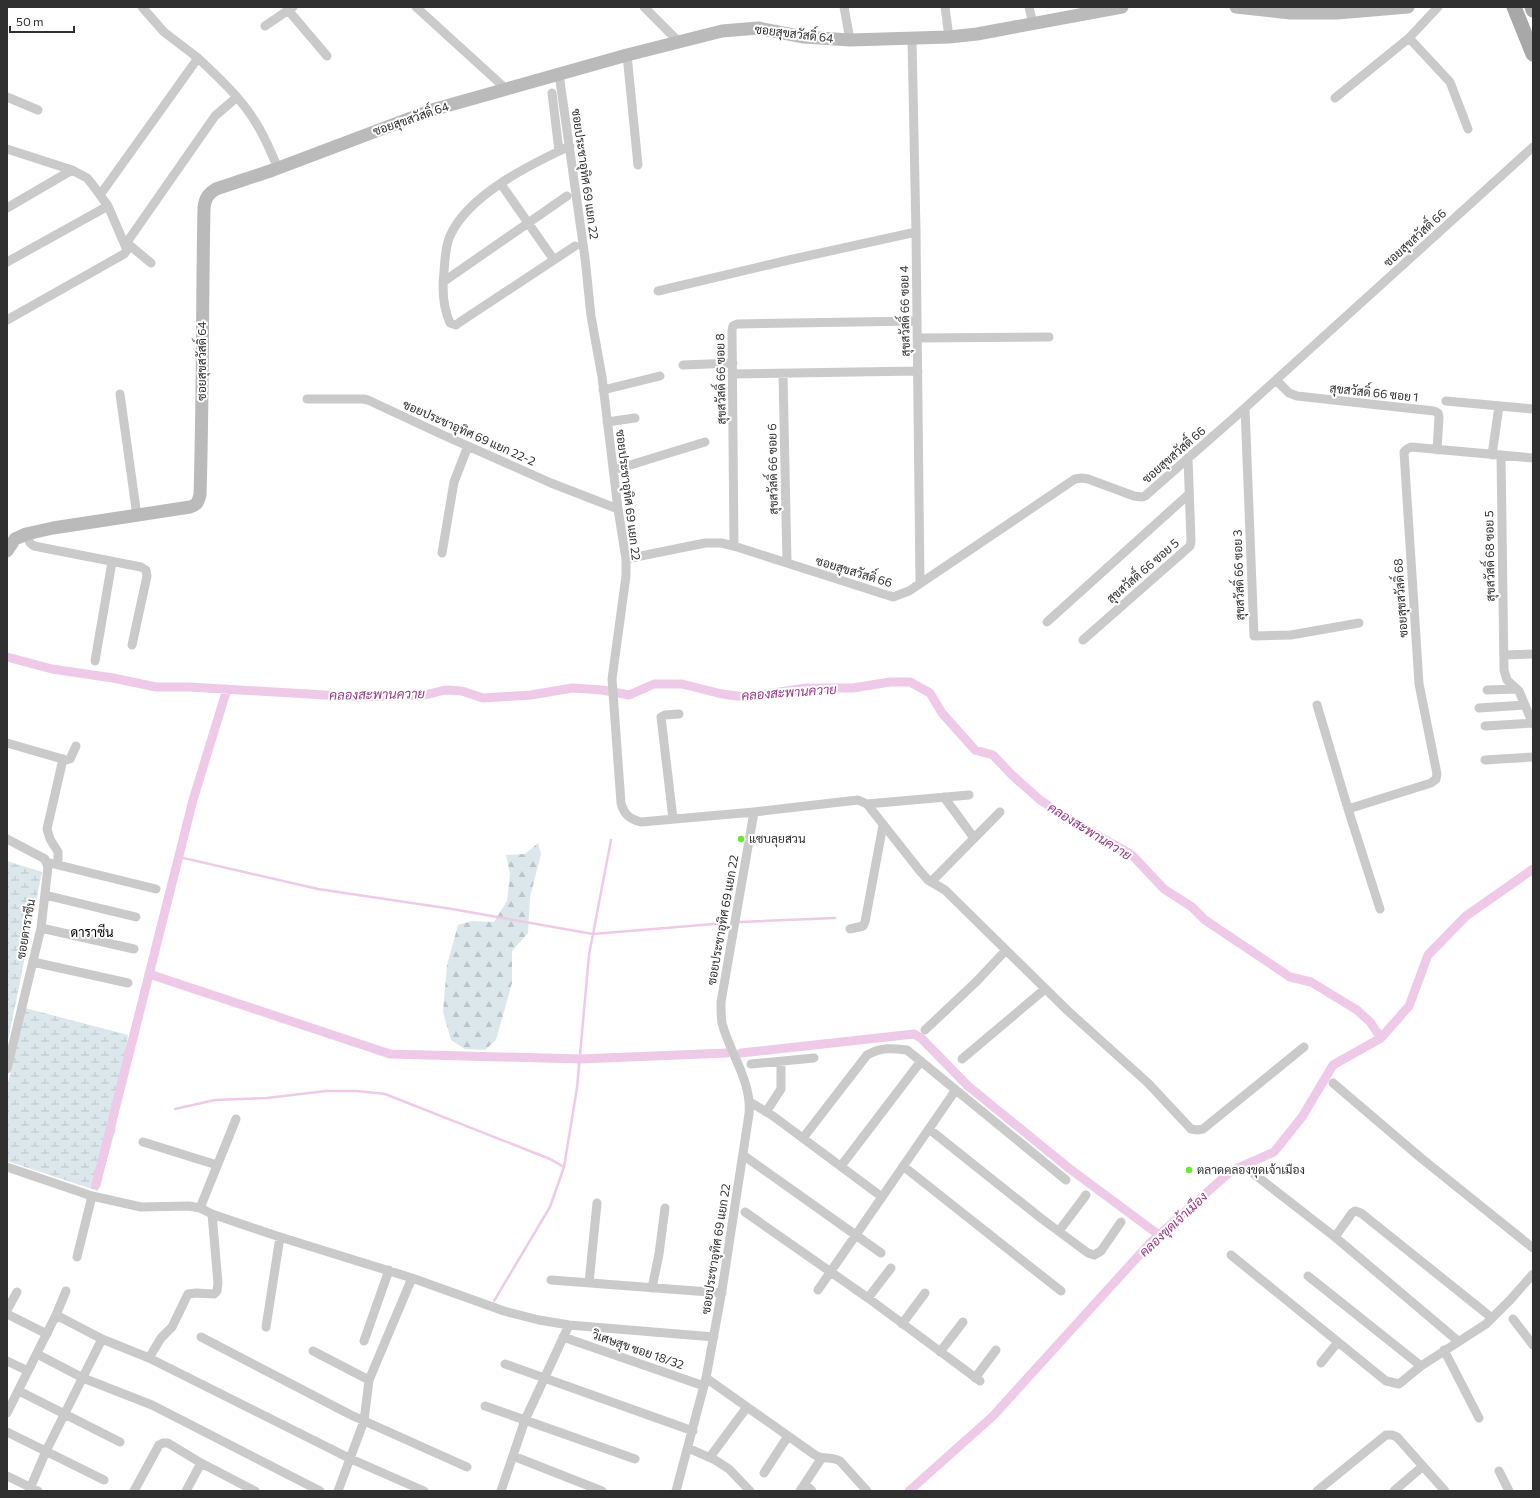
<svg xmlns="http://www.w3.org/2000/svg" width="1540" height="1498" font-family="Commissioner,Sarabun,sans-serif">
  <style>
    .forest { fill: url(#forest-firs) }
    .wetland { fill: url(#wetland-marsh) }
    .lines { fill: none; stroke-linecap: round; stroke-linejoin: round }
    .stream { stroke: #eecae8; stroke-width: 2.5 }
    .canal { stroke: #eecae8; stroke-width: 9 }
    .street { stroke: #cacaca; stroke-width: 9 }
    .secondary { stroke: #bababa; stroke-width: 13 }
    .primary { stroke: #a8a8a8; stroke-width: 15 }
    .poi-dot { fill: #65ec2e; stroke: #fff; stroke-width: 1.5 }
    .labels { text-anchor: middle; stroke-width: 4; stroke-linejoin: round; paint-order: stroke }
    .street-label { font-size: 12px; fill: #303030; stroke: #fff }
    .poi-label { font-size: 12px; fill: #303030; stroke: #fff; text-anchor: start }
    .water-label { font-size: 13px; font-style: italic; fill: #963a86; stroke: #fff }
    .neighbourhood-label { font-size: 13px; fill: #000; stroke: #fff }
  </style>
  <defs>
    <pattern id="forest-firs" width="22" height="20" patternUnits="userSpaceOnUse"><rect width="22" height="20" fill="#dbe7eb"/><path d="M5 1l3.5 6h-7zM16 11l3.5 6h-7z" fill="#bcc6ca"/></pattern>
    <pattern id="wetland-marsh" width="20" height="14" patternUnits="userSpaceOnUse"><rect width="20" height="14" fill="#dbe7eb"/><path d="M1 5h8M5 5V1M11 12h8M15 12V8" fill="none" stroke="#bcc6ca"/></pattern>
  </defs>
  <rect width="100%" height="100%" fill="#fff"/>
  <!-- forest -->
  <path class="forest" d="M538,843L541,854L530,897L528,933L512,951V983L496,1040L485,1050L465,1049L451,1040L443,1012L447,965L458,925L472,921L494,922L507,901L510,874L506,855L525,854Z"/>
  <!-- wetland -->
  <path class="wetland" d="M7,861L42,872L7,1046Z
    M25,1008L128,1035L125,1068L115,1131L98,1191L7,1161V1088Z"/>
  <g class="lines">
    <!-- stream -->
    <path class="stream" d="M179,857L318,889L452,909L593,934L726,923
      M740,922L835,918
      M175,1109L215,1100L267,1098L326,1091H357L385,1094L550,1159L564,1167
      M494,1301L550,1207L564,1167L577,1088L589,955L611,840"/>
    <!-- canal -->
    <path class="canal" d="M7,657L52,669L113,678L156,687H189L358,697L425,695L445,690L462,691L483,698L531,695L572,688L602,690L629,695L654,684H682L722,694L745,697L806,688H853L890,682H910L930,693L942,713L975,750L993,755L1012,775L1040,800L1074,822L1132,855L1164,889L1192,907L1205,920L1290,977L1311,982L1357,1010L1370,1022L1381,1038
      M149,974L390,1054L580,1059L727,1053
      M741,1053L914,1034L921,1038L968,1086L1070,1169L1159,1235
      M96,1185L193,800L227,689
      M909,1491L993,1416L1151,1242L1231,1171L1274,1152L1302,1117L1333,1065L1381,1038L1409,1006L1428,955L1466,916L1533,869"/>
    <!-- street -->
    <path class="street" d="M142,7L164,32L198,58
      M416,7L505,88
      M644,7L680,43
      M844,7L850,40
      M945,7L949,37
      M1029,7L1033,24
      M1438,7L1409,38L1450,82L1468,129
      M288,10L327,56
      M265,26L293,7
      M912,39L916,232L920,583
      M627,55L638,165
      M559,74L585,258L591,316L602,377L618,509L626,559V576L612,679L621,803C624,814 629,819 641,822L754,812L721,1002C721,1009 721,1016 722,1023C730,1054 752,1081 749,1114L722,1290L706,1378L676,1491
      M552,93L559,151
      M7,97L38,110
      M1335,98L1409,38
      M570,146C531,164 468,195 450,236C445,247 445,260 444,272C442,289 443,307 450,323L456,325L460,322L575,246
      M7,149L72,170L87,178L92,184L108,206L127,250L124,254L7,320
      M501,184L554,260
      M100,195L198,58C219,78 241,98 256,123C265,137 271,153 278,168
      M7,208L72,170
      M127,243L151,263
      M125,245L215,116L237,97
      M7,262L108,206
      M443,282L567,196
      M658,291L789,260L916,232
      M917,338L1049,337
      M683,365L733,363
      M733,374L918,371
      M783,374L787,563
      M1276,380L1289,393L1297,396L1434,411L1438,413L1439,417L1437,450
      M603,390L660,376
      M120,394L137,516
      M307,399H363L368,400L443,435L551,483L618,509
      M1446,401L1533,409
      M1245,408L1254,636L1291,635L1359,623
      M607,422L635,418
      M1492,455L1499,406
      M1501,455L1504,670L1507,680L1519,691L1533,724
      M614,470L705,442
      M26,534L30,543L34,546L141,567L146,570L147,576L132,645
      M734,546L732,331L733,326L737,324L917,321
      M442,553L454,482L468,446
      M626,559L705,543H721L734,546L893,597L909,591L1075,479L1082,478L1088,479L1134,496L1142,497L1145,496L1235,417L1533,147
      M1047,622L1189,494
      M1083,640L1190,546L1191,541L1188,458
      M1504,655L1533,654
      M95,661L112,562
      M1487,690L1517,689
      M1317,705L1348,809L1380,909
      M1479,708L1525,705
      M1485,726L1533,723
      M7,743L66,760L70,759L76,746
      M1485,760L1533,757
      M944,797L974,838
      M867,804L969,795
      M1348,809L1431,783L1436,779L1437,774L1419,684L1404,452L1407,449L1411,447L1533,458
      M754,812L858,800L867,804L920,871L928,880L945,890L1068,1011L1148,1083L1191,1129L1197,1130L1203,1129L1304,1047
      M673,819L661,717L665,715L679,714
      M7,839L45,859L48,867L41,928L7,1069
      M46,862L156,889
      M58,865V852L50,839L47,829L63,759
      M931,882L1000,812
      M45,895L136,917
      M41,928L134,949
      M850,929L863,926L865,922L883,825
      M33,962L128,983
      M925,1030L977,981L1006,950
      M962,1059L1045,989
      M751,1064L814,1058
      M1333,1083L1421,1158L1533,1248
      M750,1102L773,1116L882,1197
      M766,1112L781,1089V1062
      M929,1129L1042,1219L1088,1253L1094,1255L1101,1251L1121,1222
      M803,1138L867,1055C882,1047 891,1048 907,1050L1066,1180
      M143,1142L217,1165
      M743,1155L881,1253
      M841,1166L921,1061
      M903,1166L1061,1291
      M7,1167L92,1196L141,1207L189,1206L200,1208L212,1214L280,1237L412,1278L504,1311L539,1320L569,1325L714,1337
      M1254,1174L1335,1237L1458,1341
      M200,1208L236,1119
      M745,1212L868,1298L980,1381
      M1059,1231L1086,1195
      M1335,1237L1352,1213L1355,1211L1361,1213L1492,1318
      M1231,1255L1386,1381L1399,1384L1421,1366
      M77,1257L92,1196
      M1308,1276L1421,1366L1486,1324L1511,1299L1533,1274
      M551,1280L722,1293
      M589,1283L597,1203
      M652,1288L659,1254L665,1208
      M818,1290L955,1091
      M868,1298L891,1268
      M7,1310L17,1292
      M7,1314L47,1334
      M56,1315L66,1291
      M1513,1319L1533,1345
      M902,1324L925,1293
      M266,1327L280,1237
      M201,1337L351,1415L467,1467
      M563,1337L704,1386
      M364,1341L389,1270
      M1444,1350L1479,1418
      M313,1351L369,1380
      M940,1352L963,1322
      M37,1354L83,1378L152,1405L320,1491
      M149,1358L161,1338L172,1327L188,1294L196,1293L214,1294L217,1291L218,1283L212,1214
      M7,1361L28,1371
      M1321,1363L1338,1342
      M505,1364L693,1431
      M706,1378L815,1455C823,1460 831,1456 840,1461L867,1491
      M975,1378L996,1350
      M19,1391L120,1442
      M485,1406L635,1459
      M7,1413L56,1315L102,1339L149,1358L351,1459L424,1491
      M7,1432L104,1480
      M688,1448L715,1460L729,1469L750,1491
      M513,1456L602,1491
      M710,1457L747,1407
      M1499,1471L1509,1491
      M764,1473L788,1436
      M7,1476L38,1491
      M805,1484L812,1491
      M29,1491L46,1451L102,1339
      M134,1491L159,1445L163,1443H168L201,1463L255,1491
      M186,1491L201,1463
      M338,1491L364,1421L369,1380L412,1278
      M501,1491L525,1420L569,1325
      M800,1491L821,1459
      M1317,1491L1386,1435H1392L1397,1437L1445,1491
      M1394,1491L1423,1466"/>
    <!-- secondary -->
    <path class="secondary" d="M1236,7L1290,13H1337L1408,7
      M7,551L15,539L26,534L53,528L190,507C197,505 198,502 200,495C203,399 202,303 204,208C205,198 208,194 216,189L273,170L432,110L627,55L722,31L758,28L804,37L850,40L949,37L977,34L1122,7"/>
    <!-- primary -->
    <path class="primary" d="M1514,7L1533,54
      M1532,7L1533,10"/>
  </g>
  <!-- markers -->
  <g class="poi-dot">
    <circle cx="741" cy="839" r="4"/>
    <circle cx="1189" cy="1170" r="4"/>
  </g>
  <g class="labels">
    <!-- street labels -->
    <g class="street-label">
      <text transform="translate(794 34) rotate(7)" y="4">ซอยสุขสวัสดิ์ 64</text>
      <text transform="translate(411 119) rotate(-19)" y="4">ซอยสุขสวัสดิ์ 64</text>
      <text transform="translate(585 174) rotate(82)" y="4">ซอยประชาอุทิศ 69 แยก 22</text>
      <text transform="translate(1415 238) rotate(-42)" y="4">ซอยสุขสวัสดิ์ 66</text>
      <text transform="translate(905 311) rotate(-91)" y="4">สุขสวัสดิ์ 66 ซอย 4</text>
      <text transform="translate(202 361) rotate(-90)" y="4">ซอยสุขสวัสดิ์ 64</text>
      <text transform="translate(721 379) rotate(-91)" y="4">สุขสวัสดิ์ 66 ซอย 8</text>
      <text transform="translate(1374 393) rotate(6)" y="4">สุขสวัสดิ์ 66 ซอย 1</text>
      <text transform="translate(469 433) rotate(24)" y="4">ซอยประชาอุทิศ 69 แยก 22-2</text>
      <text transform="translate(1174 455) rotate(-41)" y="4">ซอยสุขสวัสดิ์ 66</text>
      <text transform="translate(773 469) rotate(-91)" y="4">สุขสวัสดิ์ 66 ซอย 6</text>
      <text transform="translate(628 495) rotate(83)" y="4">ซอยประชาอุทิศ 69 แยก 22</text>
      <text transform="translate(1490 556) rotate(-91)" y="4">สุขสวัสดิ์ 68 ซอย 5</text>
      <text transform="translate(1143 571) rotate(-41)" y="4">สุขสวัสดิ์ 66 ซอย 5</text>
      <text transform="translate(854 572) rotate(17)" y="4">ซอยสุขสวัสดิ์ 66</text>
      <text transform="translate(1239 575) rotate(-92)" y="4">สุขสวัสดิ์ 66 ซอย 3</text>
      <text transform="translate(1401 598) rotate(-94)" y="4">ซอยสุขสวัสดิ์ 68</text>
      <text transform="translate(723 920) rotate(-80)" y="4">ซอยประชาอุทิศ 69 แยก 22</text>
      <text transform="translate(26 929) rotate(-80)" y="4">ซอยดาราซีน</text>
      <text transform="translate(716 1249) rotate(-81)" y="4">ซอยประชาอุทิศ 69 แยก 22</text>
      <text transform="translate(638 1350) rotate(19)" y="4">วิเศษสุข ซอย 18/32</text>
    </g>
    <!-- poi labels -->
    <g class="poi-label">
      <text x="749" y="843">แซบลุยสวน</text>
      <text x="1197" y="1174">ตลาดคลองขุดเจ้าเมือง</text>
    </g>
    <!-- water labels -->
    <g class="water-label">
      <text transform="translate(789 692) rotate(-4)" y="5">คลองสะพานควาย</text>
      <text transform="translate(377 694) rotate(-1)" y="5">คลองสะพานควาย</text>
      <text transform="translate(1090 831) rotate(32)" y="5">คลองสะพานควาย</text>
      <text transform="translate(1173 1224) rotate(-43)" y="5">คลองขุดเจ้าเมือง</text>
    </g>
    <!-- neighbourhood labels -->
    <g class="neighbourhood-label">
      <text x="92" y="937">ดาราซีน</text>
    </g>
  </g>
  <!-- border -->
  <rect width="1540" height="1498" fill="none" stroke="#303030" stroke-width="16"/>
  <!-- scale -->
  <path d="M10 26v6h64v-6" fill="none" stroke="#303030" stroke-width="2"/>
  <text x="16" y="26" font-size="12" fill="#303030" stroke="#ffffff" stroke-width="3" paint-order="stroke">50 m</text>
</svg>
